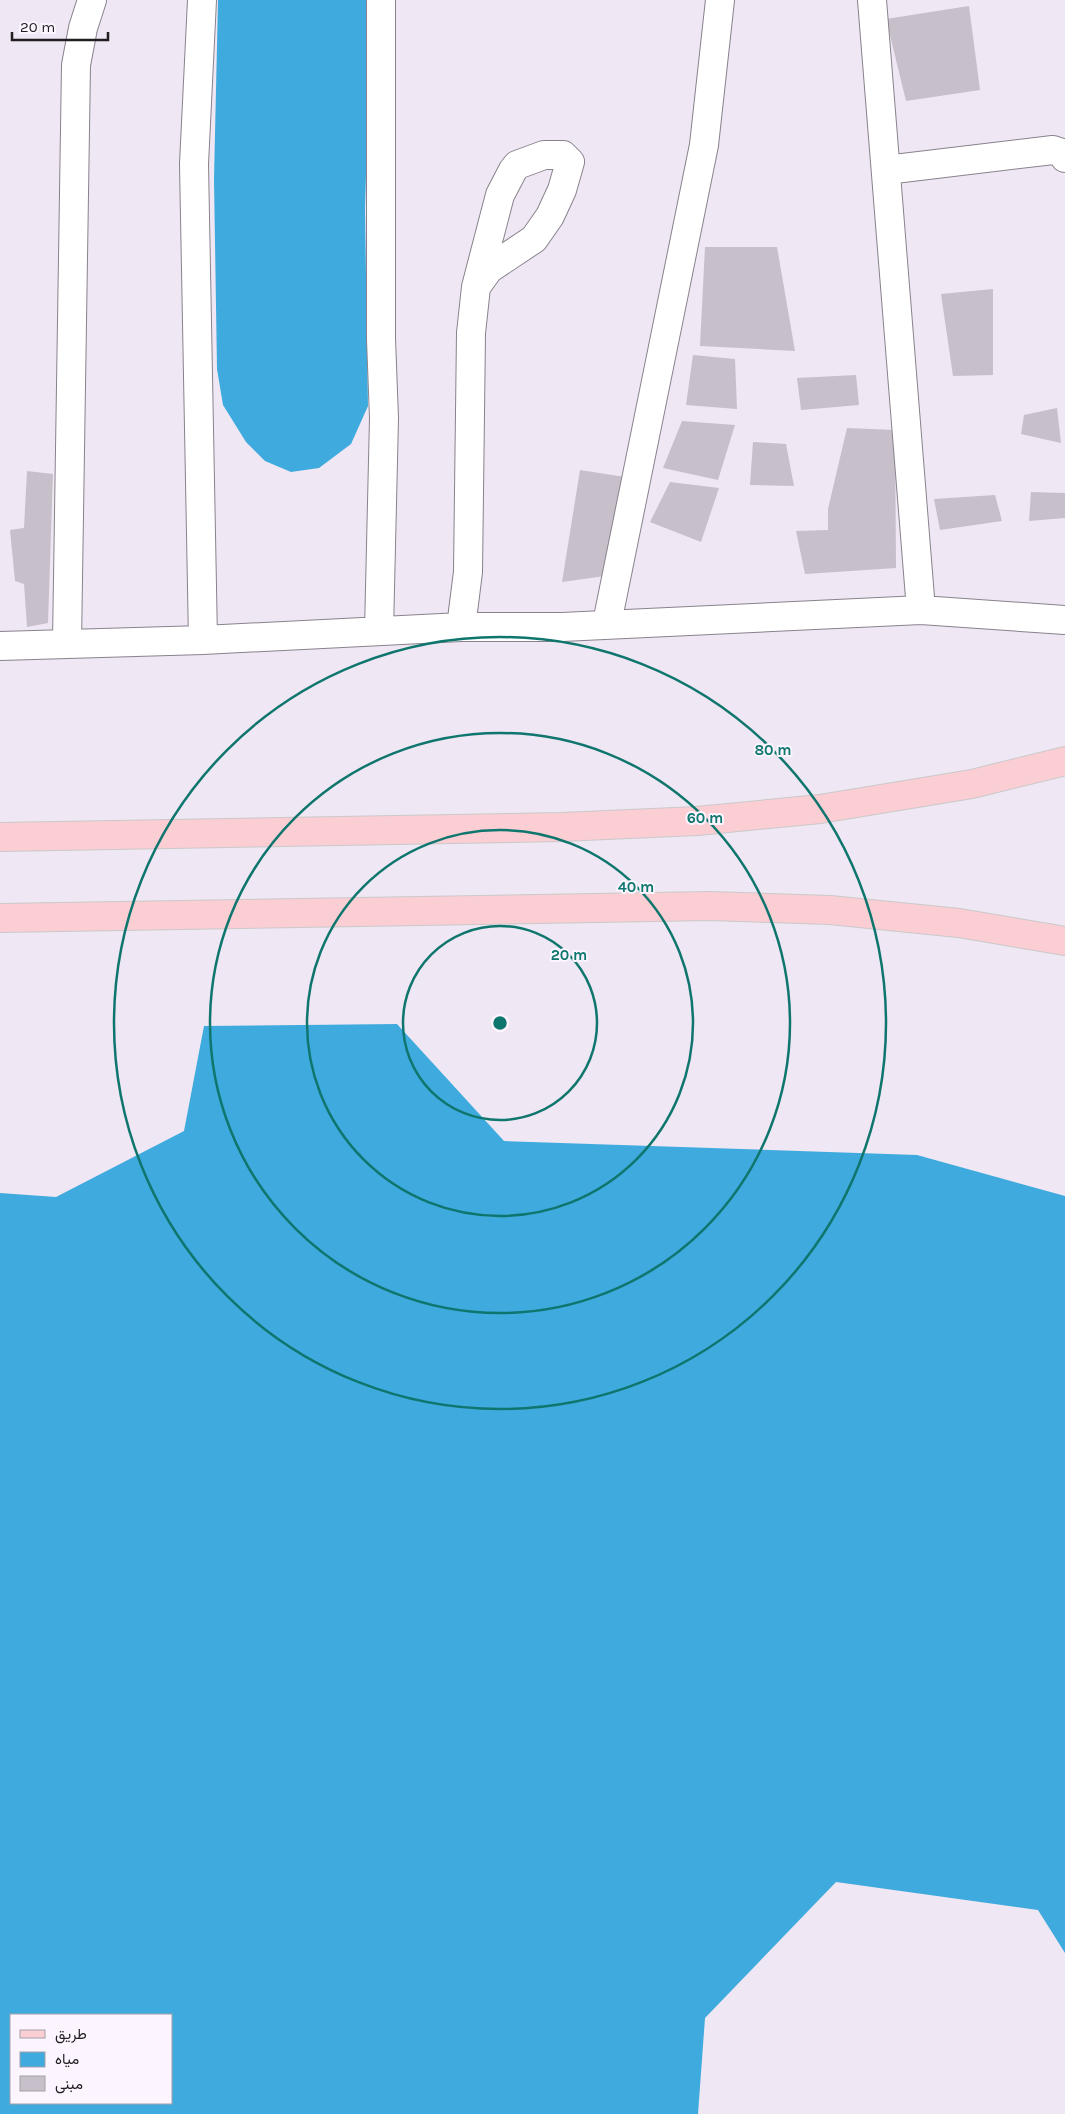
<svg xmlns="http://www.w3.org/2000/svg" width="1065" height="2114" font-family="Karla,Vazirmatn,sans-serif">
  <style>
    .water { fill: #3faadd; fill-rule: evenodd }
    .building { fill: #c7bfca }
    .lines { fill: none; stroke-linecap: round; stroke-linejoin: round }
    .minor-casing { stroke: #89828c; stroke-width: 30 }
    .major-casing { stroke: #cac9ca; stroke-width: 30 }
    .minor { stroke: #fff; stroke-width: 28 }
    .major { stroke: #fbced4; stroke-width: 28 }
    .ring { fill: none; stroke: #0f766e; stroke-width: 2.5 }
    .centre { fill: #0f766e; stroke: #fcf5ff; stroke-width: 2.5 }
    .ring-label { font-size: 15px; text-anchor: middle; font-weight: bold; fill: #0f766e; stroke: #fcf5ff; stroke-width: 4; stroke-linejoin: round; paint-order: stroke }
  </style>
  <rect width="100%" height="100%" fill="#efe7f3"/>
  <!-- water -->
  <path class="water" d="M218,0H371L365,209L368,406L351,444L319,468L291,472L265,461L246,442L223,405L217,369L214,179Z
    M397,1024L504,1141L917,1155L1065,1196V1953L1038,1910L836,1882L705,2018L698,2114H0V1193L56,1197L184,1131L204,1026ZM171,2015V2103H11V2015Z"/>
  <!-- building -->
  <path class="building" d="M969,6L980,90L906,101L886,19Z
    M705,247H777L795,351L700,346Z
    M993,289V375L953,376L941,294Z
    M693,355L735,359L737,409L686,405Z
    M856,375L859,405L801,410L797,378Z
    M1057,408L1061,443L1021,434L1024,415Z
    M682,421L735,425L718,480L663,468Z
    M847,428L895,430L896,568L805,574L796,531L828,530V509Z
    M753,442L786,444L794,486L750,485Z
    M580,470L625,477L605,576L562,582Z
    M27,471L53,474L48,623L27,627L24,584L15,581L10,530L24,528Z
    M670,482L719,488L701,542L650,522Z
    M1031,492L1065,493V518L1029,521Z
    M995,495L1002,521L940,530L934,499Z"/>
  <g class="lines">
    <!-- minor casing -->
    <g class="minor-casing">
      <path id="minor" d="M202,0L194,164L203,640
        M872,0L921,610
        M886,170L1053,150L1062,153L1065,158
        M607,623L704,145L720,0
        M461,627L468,572L471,333L476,287L500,195L513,170L517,165L544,155H563L570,162L562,190L550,216L534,239L489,269L476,287
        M379,631L384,418L381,339V0
        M67,643L76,65L83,28L92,0
        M0,646L203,640L461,627H562L921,610L1065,620"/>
    </g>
    <!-- major casing -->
    <g class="major-casing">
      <path id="major" d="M0,837L562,827L697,821L820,809L972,784L1065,761
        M0,918L710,906L830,910L959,923L1065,941"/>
    </g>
    <!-- minor -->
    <use href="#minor" class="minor"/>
    <!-- major -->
    <use href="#major" class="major"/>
  </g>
  <!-- distance rings -->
  <g class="ring">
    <circle cx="500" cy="1023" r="97"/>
    <circle cx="500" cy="1023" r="193"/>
    <circle cx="500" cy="1023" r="290"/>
    <circle cx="500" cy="1023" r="386"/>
  </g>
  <circle cx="500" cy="1023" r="8" class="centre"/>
  <g class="ring-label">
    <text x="773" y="755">80 m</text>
    <text x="705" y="823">60 m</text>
    <text x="636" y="892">40 m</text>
    <text x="569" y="960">20 m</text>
  </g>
  <!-- legend -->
  <rect x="10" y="2014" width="162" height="90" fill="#fcf5ff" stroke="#a49fa7"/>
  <rect x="20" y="2030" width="25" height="8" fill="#fbced4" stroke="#a49fa7"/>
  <text x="55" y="2039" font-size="15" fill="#211e22">طريق</text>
  <rect x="20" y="2052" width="25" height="15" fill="#3faadd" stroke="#a49fa7"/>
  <text x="55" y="2064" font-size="15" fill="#211e22">مياه</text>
  <rect x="20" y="2076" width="25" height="15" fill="#c7bfca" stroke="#a49fa7"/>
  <text x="55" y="2089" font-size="15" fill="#211e22">مبنى</text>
  <!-- scale -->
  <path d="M12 32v8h96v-8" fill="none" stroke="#211e22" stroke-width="2.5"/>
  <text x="20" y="32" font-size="15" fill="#211e22" stroke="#fcf5ff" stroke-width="4" paint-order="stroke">20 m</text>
</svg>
